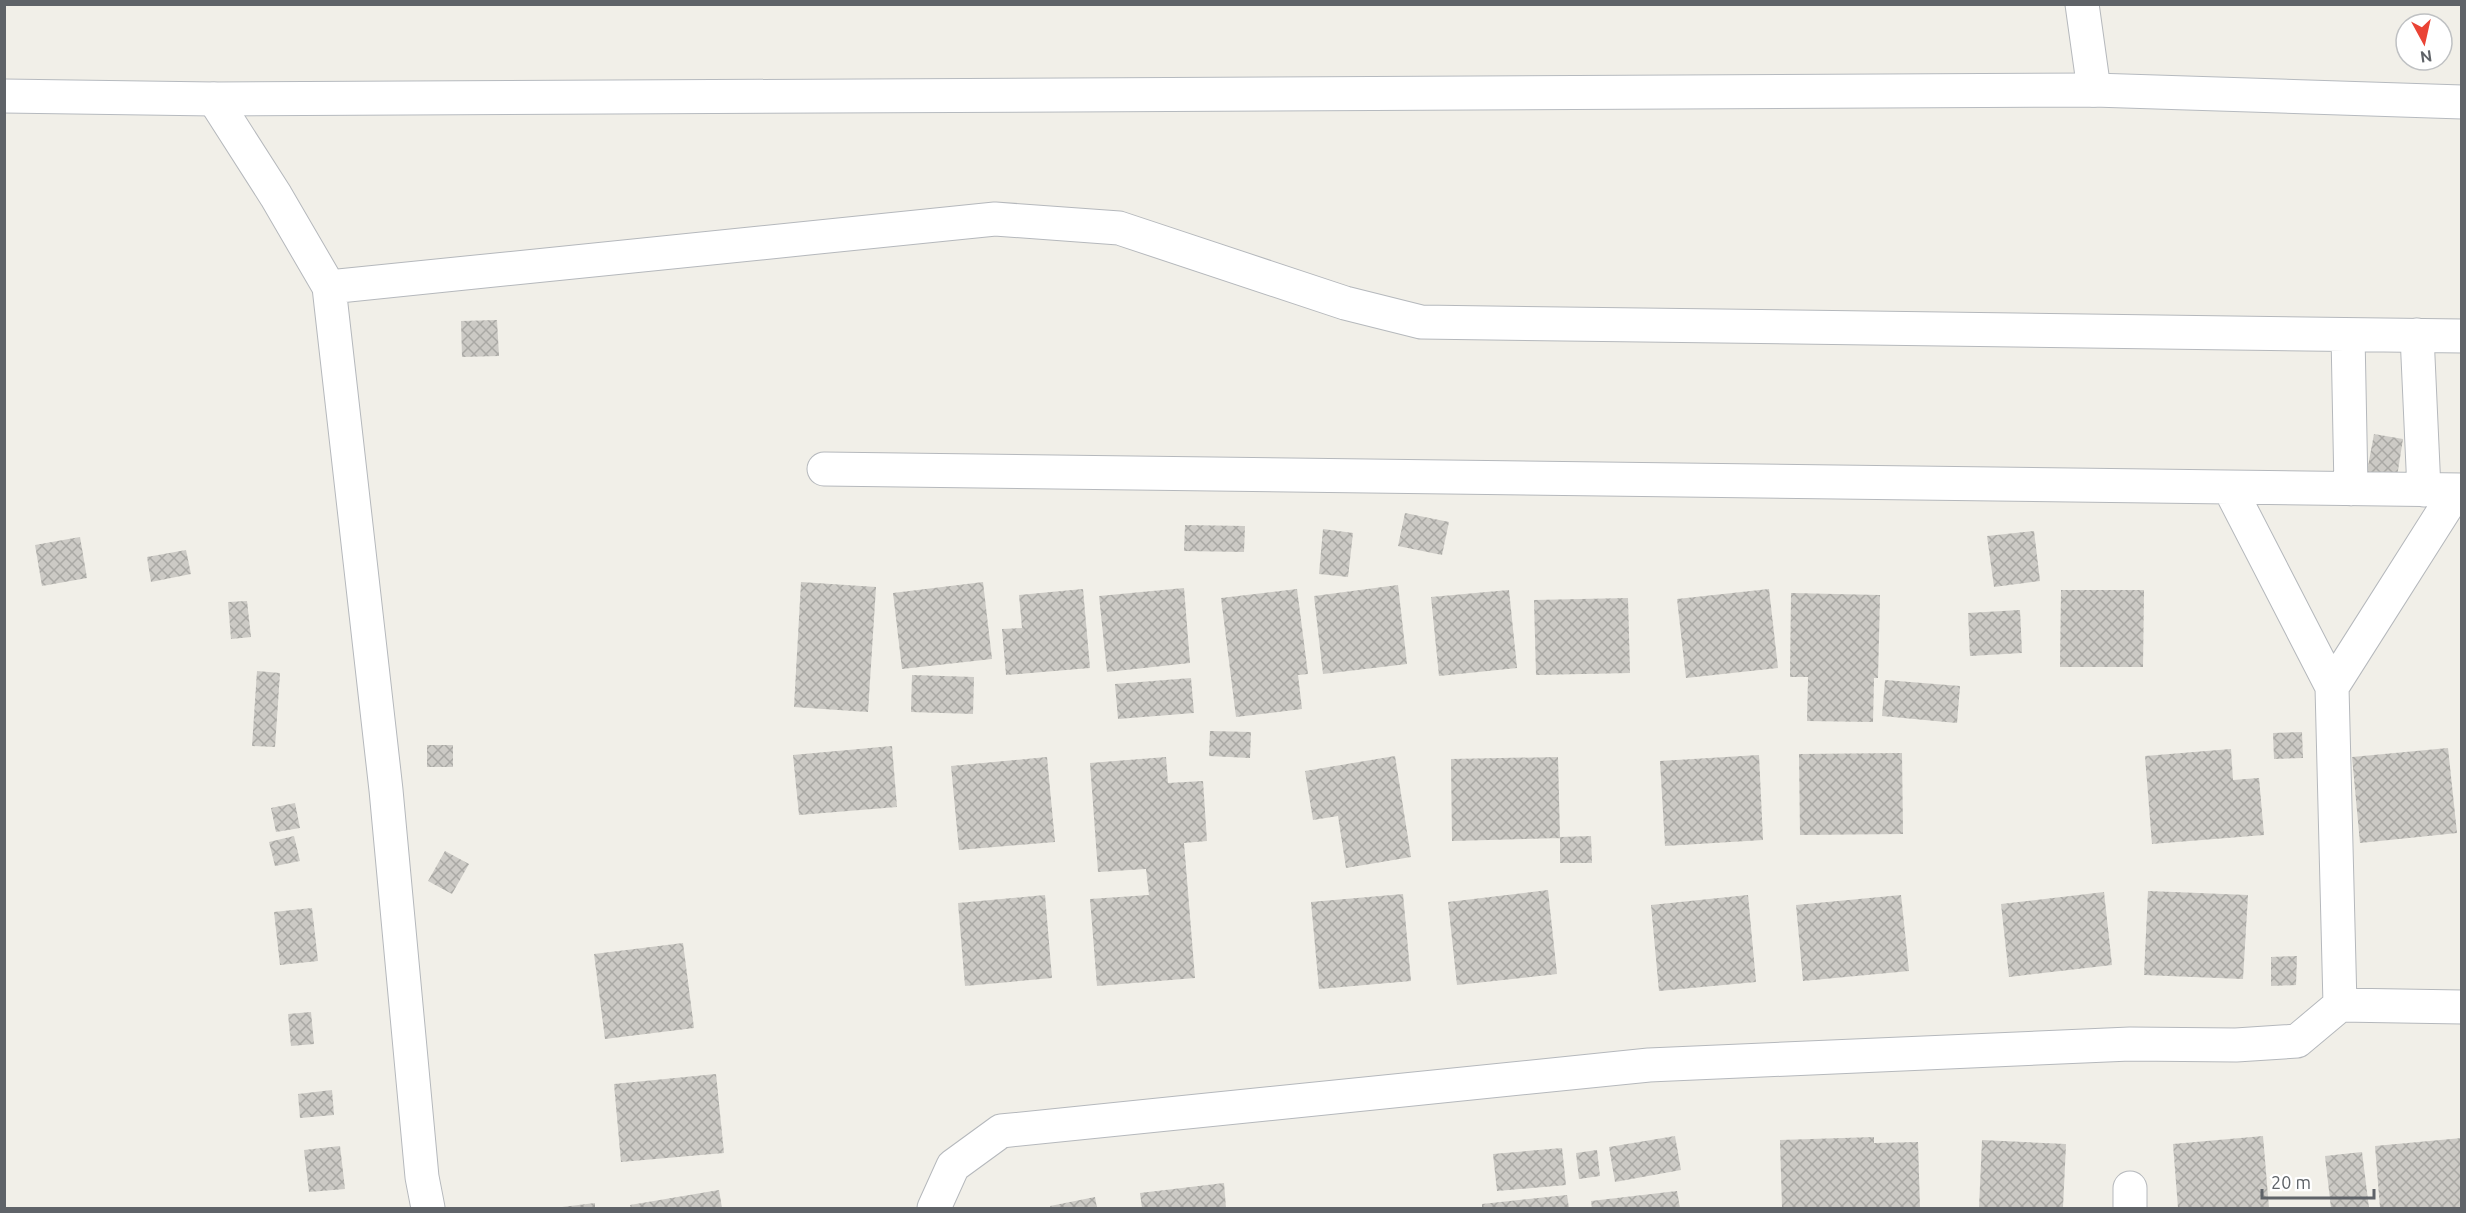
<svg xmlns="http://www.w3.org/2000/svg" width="2466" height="1213" font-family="Ubuntu,sans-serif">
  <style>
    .building { fill: url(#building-cross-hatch) }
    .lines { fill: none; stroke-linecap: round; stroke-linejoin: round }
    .street-casing { stroke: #b5b8bc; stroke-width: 35 }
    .secondary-casing { stroke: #b6babf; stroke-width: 35 }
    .street { stroke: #fff; stroke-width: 33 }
    .secondary { stroke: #fff; stroke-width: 33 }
  </style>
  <defs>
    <pattern id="building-cross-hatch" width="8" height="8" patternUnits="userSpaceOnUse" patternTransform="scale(1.5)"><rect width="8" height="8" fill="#cccac5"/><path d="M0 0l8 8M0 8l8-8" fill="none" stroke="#a9a8a4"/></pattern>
  </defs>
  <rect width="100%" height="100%" fill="#f1efe8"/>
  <!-- building -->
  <path class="building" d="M497,320L499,356L462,357L461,321Z
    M2374,434L2403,439L2396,483L2366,477Z
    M1405,513L1449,522L1442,555L1398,546Z
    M1185,525L1245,526L1244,552L1184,551Z
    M1323,529L1353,533L1348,577L1319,574Z
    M2034,531L2040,581L1994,587L1987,536Z
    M80,537L87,578L42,586L35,545Z
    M186,550L191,574L151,582L147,557Z
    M801,582L876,587L868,712L794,707Z
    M983,582L992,659L902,669L893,593Z
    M1398,585L1407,664L1323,674L1314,596Z
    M1184,588L1190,663L1107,672L1099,596Z
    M1083,589L1090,668L1006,675L1002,629L1022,628L1019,595Z
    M1297,589L1308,674L1298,675L1302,709L1236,717L1221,598Z
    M1769,589L1778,668L1686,678L1677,599Z
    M1509,590L1517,668L1439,676L1431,597Z
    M2061,590H2144L2143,667H2060Z
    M1791,593L1880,595L1878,678H1874L1873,722L1807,721L1808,677H1790Z
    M1628,598L1630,673L1536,675L1534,600Z
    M247,601L251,637L231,639L228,602Z
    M2020,610L2022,653L1970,656L1968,613Z
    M257,671L280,673L275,747L252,746Z
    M912,675L974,677L973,714L911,712Z
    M1191,678L1194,713L1118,719L1115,684Z
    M1885,680L1960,686L1957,723L1882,716Z
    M1210,731L1251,732L1250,758L1209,756Z
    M2302,732L2303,758L2274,759L2273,733Z
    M427,745H453V767H427Z
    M892,746L897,807L799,815L793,755Z
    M2448,748L2457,833L2360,843L2352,757Z
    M2231,749L2233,780L2259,778L2264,835L2152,844L2145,756Z
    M1902,753L1903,834L1800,835L1799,754Z
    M1759,755L1763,840L1665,846L1660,761Z
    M1395,756L1411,857L1346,868L1338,816L1313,820L1305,771Z
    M1047,757L1055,842L959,850L951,766Z
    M1166,757L1168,783L1203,781L1207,841L1184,843L1195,978L1097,986L1090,899L1149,895L1146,869L1098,872L1090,763Z
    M1558,757L1560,838L1452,841L1451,759Z
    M295,803L300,828L276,832L271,808Z
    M294,836L300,861L275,866L269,842Z
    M1591,836L1592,863H1560V837Z
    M445,851L469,864L452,894L428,881Z
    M1548,890L1557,974L1457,985L1448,902Z
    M2148,891L2248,895L2243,979L2144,975Z
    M2104,892L2112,965L2009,977L2001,904Z
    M1403,894L1411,981L1319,989L1311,902Z
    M1045,895L1052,978L965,986L958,903Z
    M1748,895L1756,982L1659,991L1651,905Z
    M1901,895L1909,971L1803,981L1796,905Z
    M312,908L318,961L280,965L274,912Z
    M683,943L694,1028L605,1039L594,954Z
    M2297,956L2296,985L2271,986V957Z
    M311,1012L314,1044L291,1046L288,1014Z
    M716,1074L724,1153L621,1162L614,1084Z
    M332,1090L334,1115L300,1118L298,1094Z
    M1675,1136L1681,1170L1615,1182L1609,1147Z
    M2263,1136L2269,1208H2178L2173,1144Z
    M1874,1137V1143L1918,1142L1920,1208H1782L1780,1140Z
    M2462,1138V1208H2380L2375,1146Z
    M1982,1140L2066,1144L2063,1208H1979Z
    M340,1146L345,1189L309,1192L304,1150Z
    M1562,1148L1566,1185L1497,1191L1493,1154Z
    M1597,1150L1600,1176L1579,1179L1576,1153Z
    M2362,1152L2369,1208H2331L2325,1156Z
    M1224,1183L1226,1208H1142L1140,1193Z
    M719,1190L722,1208H631L630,1205Z
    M1677,1191L1680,1208H1592L1591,1201Z
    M1567,1195L1569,1208H1482V1204Z
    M1095,1197L1097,1208H1051L1050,1206Z
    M595,1203V1208H562V1207Z"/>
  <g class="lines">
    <!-- street casing -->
    <g class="street-casing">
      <path id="street" d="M2082,4L2094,90
        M214,99L276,196L329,287L386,790L422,1177L428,1208
        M329,287L995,219L1119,228L1345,303L1421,322L2462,336
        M2348,335L2351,489
        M2417,335L2424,490
        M824,469L2462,490
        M2230,489L2332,687L2340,1005
        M2332,687L2457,490
        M2130,1188V1208
        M934,1208L953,1166L1001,1131L1649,1065L2130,1044L2236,1045L2297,1041L2340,1005L2462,1007"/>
    </g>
    <!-- secondary casing -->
    <g class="secondary-casing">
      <path id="secondary" d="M4,96L214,99L2094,90L2462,102"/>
    </g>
    <!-- street -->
    <use href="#street" class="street"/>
    <!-- secondary -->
    <use href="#secondary" class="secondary"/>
  </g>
  <!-- border -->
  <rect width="2466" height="1213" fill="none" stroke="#5f6368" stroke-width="12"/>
  <!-- north arrow -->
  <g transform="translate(2424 42) rotate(172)"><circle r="28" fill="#ffffff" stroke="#bfc1c3" stroke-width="1.5"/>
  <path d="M0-4.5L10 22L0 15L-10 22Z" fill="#ea4335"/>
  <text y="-9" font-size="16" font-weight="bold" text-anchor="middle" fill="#5f6368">N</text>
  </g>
  <!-- scale -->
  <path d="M2262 1189v9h112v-9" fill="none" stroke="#5f6368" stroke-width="3"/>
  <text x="2271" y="1189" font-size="18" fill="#5f6368" stroke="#ffffff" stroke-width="4.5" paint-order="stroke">20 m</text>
</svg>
